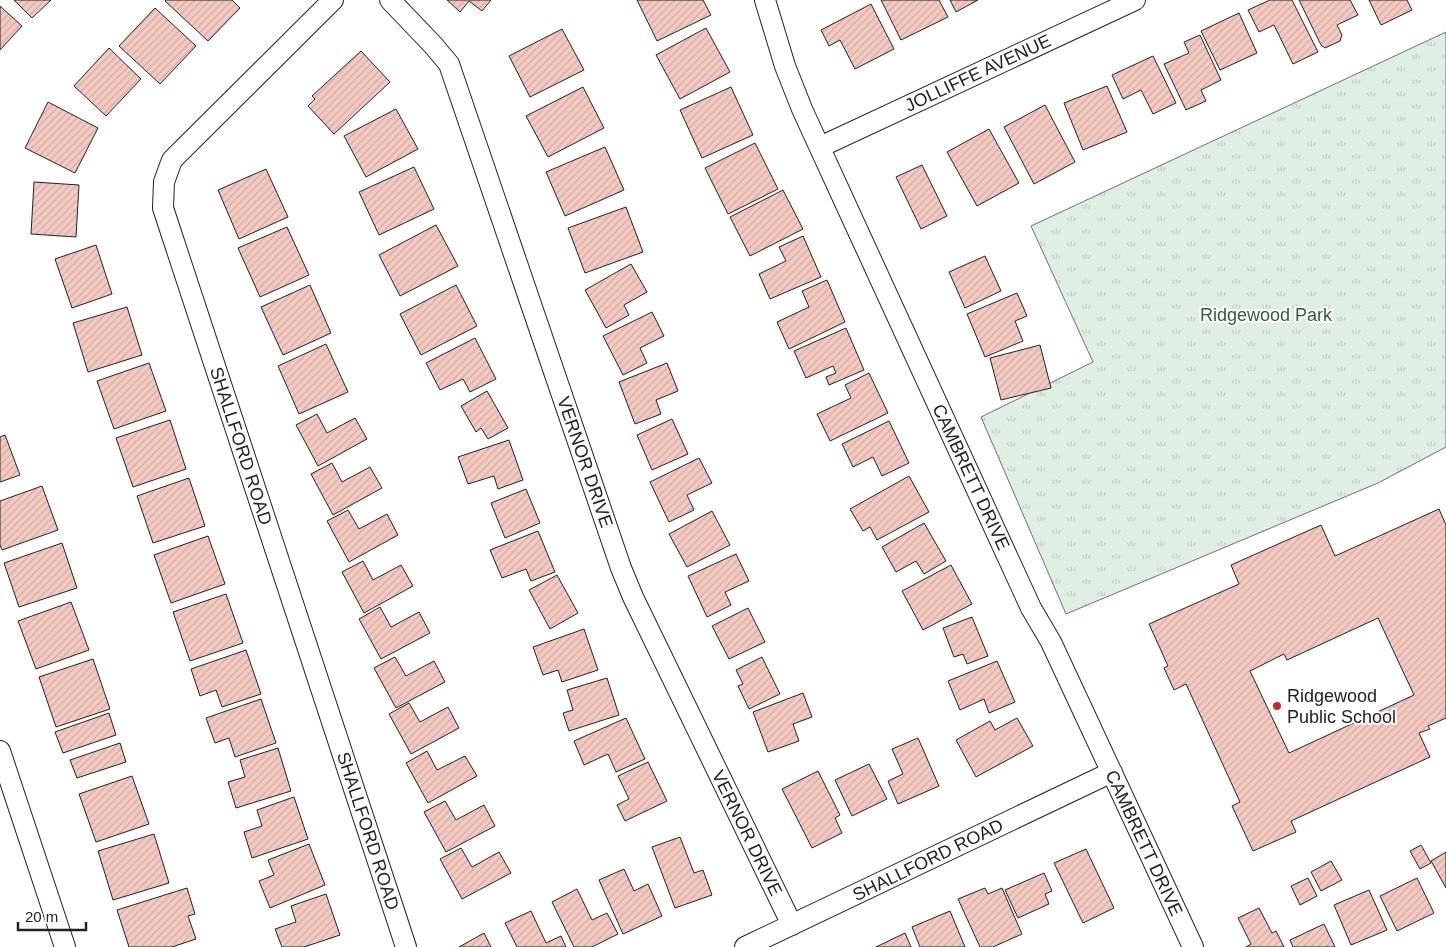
<svg xmlns="http://www.w3.org/2000/svg" width="1446" height="947" font-family="Arial,sans-serif">
  <style>
    .grass { fill: url(#grass-tufts); stroke: #6f6f6f }
    .building { fill: url(#building-hatch); stroke: #222; fill-rule: evenodd }
    .lines { fill: none; stroke-linecap: round; stroke-linejoin: round }
    .street-casing { stroke: #222; stroke-width: 22 }
    .street { stroke: #fff; stroke-width: 20 }
    .poi-dot { fill: #c62828; stroke: #fff; stroke-width: 2 }
    .labels { text-anchor: middle; stroke-width: 4; stroke-linejoin: round; paint-order: stroke }
    .street-label { font-size: 18px; fill: #222; stroke: #fff }
    .park-label { font-size: 18px; fill: #2f5e38; stroke: #fff }
    .poi-label { font-size: 18px; fill: #222; stroke: #fff; text-anchor: start }
  </style>
  <defs>
    <pattern id="grass-tufts" width="24" height="20" patternUnits="userSpaceOnUse" patternTransform="scale(1.25)"><rect width="24" height="20" fill="#e0efe3"/><path d="M3 7l-1-3M5 7V3M7 7l1-3M15 17l-1-3M17 17v-4M19 17l1-3" fill="none" stroke="#c0cdc2"/></pattern>
    <pattern id="building-hatch" width="6" height="6" patternUnits="userSpaceOnUse" patternTransform="scale(1.25)"><rect width="6" height="6" fill="#f3c9c0"/><path d="M-1 1l2-2M0 6l6-6M5 7l2-2" fill="none" stroke="#d0aca5"/></pattern>
  </defs>
  <rect width="100%" height="100%" fill="#fff"/>
  <!-- grass -->
  <path class="grass" d="M1446,32V447L1378,483L1066,614L981,417L1093,362L1031,226Z"/>
  <!-- building -->
  <path class="building" d="M14,0H51L32,18Z
    M166,0H232L240,8L208,41L165,1Z
    M447,0H491L482,11L469,1L460,12Z
    M637,0H703L711,15L657,41Z
    M881,0H939L948,17L901,40Z
    M950,0H978L956,12Z
    M1270,0H1292L1318,52L1293,64L1274,25L1259,32L1248,10Z
    M1299,0H1350L1358,15L1337,25L1342,35L1340,41L1325,48L1321,45Z
    M1369,0H1407L1412,10L1381,25Z
    M871,4L894,49L855,69L840,40L829,46L821,30Z
    M0,6L22,26L0,50Z
    M155,8L196,46L160,84L119,46Z
    M1239,13L1257,53L1220,70L1201,31Z
    M706,28L730,72L680,99L656,55Z
    M562,29L584,70L530,97L509,56Z
    M1200,35L1221,80L1201,90L1206,101L1186,110L1164,64L1189,53L1184,42Z
    M109,48L141,79L106,116L74,86Z
    M361,51L390,82L334,134L308,106L315,99L312,96Z
    M1153,56L1176,103L1153,114L1141,90L1123,99L1112,75Z
    M1107,86L1127,132L1083,150L1064,103Z
    M583,87L604,128L548,157L526,116Z
    M731,87L753,135L702,158L680,110Z
    M48,102L98,128L75,173L25,148Z
    M1045,105L1075,162L1034,184L1004,127Z
    M396,109L418,149L366,177L344,136Z
    M989,129L1019,183L977,206L947,152Z
    M755,143L778,189L728,214L705,168Z
    M605,147L624,190L565,216L546,172Z
    M922,165L947,216L921,229L896,177Z
    M414,167L434,209L379,235L359,192Z
    M266,169L288,217L239,239L218,190Z
    M34,182L79,185L76,237L31,234Z
    M783,190L803,229L750,256L730,217Z
    M626,207L643,252L585,273L568,228Z
    M436,225L458,266L400,296L379,255Z
    M287,227L309,275L260,297L238,248Z
    M803,236L821,277L770,299L759,274L786,261L779,247Z
    M96,245L112,294L72,308L55,259Z
    M985,256L1001,291L965,308L949,272Z
    M631,264L647,292L624,305L629,315L606,328L585,290Z
    M827,280L845,322L789,349L777,322L809,307L802,291Z
    M310,285L331,333L283,355L261,307Z
    M456,285L477,326L421,355L400,314Z
    M1017,293L1027,316L1015,321L1023,341L985,357L967,314Z
    M127,307L142,355L88,372L73,323Z
    M652,312L664,336L640,348L647,363L623,375L603,336Z
    M846,328L864,370L829,385L826,377L836,373L833,366L806,378L794,351Z
    M475,338L496,379L470,392L463,379L440,390L426,363Z
    M326,344L348,392L299,414L278,366Z
    M1040,345L1051,388L1001,400L990,358Z
    M149,363L166,411L114,429L97,381Z
    M667,363L678,391L656,400L661,414L635,424L619,382Z
    M869,373L888,413L830,441L817,414L851,398L845,385Z
    M487,391L508,428L488,439L481,428L476,432L461,406Z
    M317,414L327,433L355,418L367,439L318,466L296,425Z
    M672,419L688,454L652,470L637,435Z
    M170,420L186,469L133,487L116,438Z
    M889,421L909,463L882,476L873,457L853,467L842,444Z
    M5,435L20,475L0,482V437Z
    M509,440L523,480L498,489L494,476L468,484L458,457Z
    M699,458L712,483L687,495L694,510L669,522L650,482Z
    M332,463L342,482L370,467L382,488L333,515L311,474Z
    M909,476L929,512L877,540L870,527L863,531L850,509Z
    M189,478L205,526L153,543L137,496Z
    M42,486L58,530L2,550L0,545V501Z
    M526,489L540,523L505,538L491,503Z
    M1439,509L1446,525V718L1428,726L1430,729L1419,733L1430,757L1291,821L1296,832L1253,851L1232,806L1240,802L1186,684L1174,690L1164,668L1168,666L1149,624L1239,584L1231,565L1321,525L1335,556ZM1378,618L1414,695L1289,753L1250,671L1284,654L1287,660Z
    M348,510L359,529L387,514L398,535L349,562L327,521Z
    M712,511L730,545L687,567L669,534Z
    M924,523L946,561L924,574L916,561L896,572L882,547Z
    M538,531L555,572L531,581L526,569L502,578L490,550Z
    M208,536L225,584L171,603L154,555Z
    M62,543L77,588L19,607L4,563Z
    M736,554L749,581L725,592L731,605L707,617L688,576Z
    M363,561L373,580L401,565L413,586L364,613L342,572Z
    M951,565L972,604L923,630L902,591Z
    M557,575L578,613L550,629L529,590Z
    M226,594L243,643L190,661L173,612Z
    M71,602L89,650L36,669L18,621Z
    M380,607L391,627L419,612L430,633L381,659L359,619Z
    M748,608L765,642L729,659L712,626Z
    M972,617L988,656L967,664L963,654L954,657L943,628Z
    M584,629L598,670L562,682L558,670L543,675L533,647Z
    M246,650L261,694L222,707L216,690L200,696L191,669Z
    M395,657L406,676L434,661L445,682L396,708L374,668Z
    M762,657L780,694L749,709L738,686L743,684L736,670Z
    M93,659L110,709L56,727L39,677Z
    M997,661L1015,702L989,713L984,699L960,710L948,681Z
    M607,678L619,715L569,731L563,713L573,710L567,690Z
    M803,693L812,717L793,724L799,741L768,752L753,712Z
    M261,699L276,743L235,757L229,738L215,743L206,718Z
    M409,703L420,722L448,707L459,728L411,754L389,714Z
    M109,713L116,735L63,753L55,732Z
    M626,718L645,759L616,772L608,754L584,765L574,741Z
    M1017,718L1033,746L976,777L956,740L990,721L995,730Z
    M918,738L939,786L898,804L888,781L903,774L892,749Z
    M120,743L126,762L77,778L70,760Z
    M278,748L291,791L236,808L228,782L245,777L240,760Z
    M427,751L437,770L465,756L477,776L428,803L406,763Z
    M648,762L667,801L625,821L617,805L629,799L618,776Z
    M869,764L887,799L852,816L835,780Z
    M818,771L840,815L835,818L842,833L812,848L782,789Z
    M132,776L149,824L96,842L79,794Z
    M294,797L308,839L252,858L244,832L262,826L257,810Z
    M445,801L456,820L484,805L495,826L446,852L424,812Z
    M154,834L169,883L113,900L98,851Z
    M680,837L694,873L703,870L712,895L675,908L652,847Z
    M309,844L325,885L270,908L259,881L274,875L268,860Z
    M1421,845L1431,863L1420,869L1410,851Z
    M461,848L472,867L499,852L511,873L462,899L440,859Z
    M1086,849L1114,908L1083,923L1054,863Z
    M1446,852V888L1431,861Z
    M1331,861L1342,880L1321,891L1311,872Z
    M624,869L634,891L648,884L662,916L623,934L599,880Z
    M1044,873L1052,891L1045,894L1049,904L1018,918L1005,890Z
    M1308,878L1317,896L1300,905L1291,886Z
    M1417,878L1434,913L1397,931L1380,896Z
    M187,888L195,914L188,916L196,939L172,947H129L117,910Z
    M985,888L988,894L1002,888L1022,934L993,947H980L958,899Z
    M577,889L592,920L607,913L618,934L592,947H574L552,902Z
    M1369,890L1387,930L1351,945L1334,905Z
    M326,894L340,935L304,947H282L275,929L296,922L291,906Z
    M1259,908L1272,933L1276,931L1284,947H1246L1251,944L1238,918Z
    M531,911L546,943L561,936L566,947H517L505,923Z
    M950,911L965,947H920L912,927Z
    M1324,924L1335,947H1293L1290,940Z
    M484,933L491,947H459Z
    M905,933L911,947H876Z"/>
  <g class="lines">
    <!-- street casing -->
    <g class="street-casing">
      <path id="street" d="M333,0L172,160L164,182L163,208L406,947
        M390,0L433,45L449,64L621,568L633,597L792,925
        M765,0L785,66L802,109L1031,608L1051,642L1193,947
        M820,147L1135,0
        M0,751L65,947
        M745,947L1112,772"/>
    </g>
    <!-- street -->
    <use href="#street" class="street"/>
  </g>
  <!-- markers -->
  <circle class="poi-dot" cx="1277" cy="706" r="5"/>
  <g class="labels">
    <!-- street labels -->
    <g class="street-label">
      <text transform="translate(978 73) rotate(-25)" y="6">JOLLIFFE AVENUE</text>
      <text transform="translate(241 446) rotate(72)" y="6">SHALLFORD ROAD</text>
      <text transform="translate(585 462) rotate(71)" y="6">VERNOR DRIVE</text>
      <text transform="translate(971 477) rotate(65)" y="6">CAMBRETT DRIVE</text>
      <text transform="translate(368 831) rotate(72)" y="6">SHALLFORD ROAD</text>
      <text transform="translate(747 833) rotate(64)" y="6">VERNOR DRIVE</text>
      <text transform="translate(1144 843) rotate(65)" y="6">CAMBRETT DRIVE</text>
      <text transform="translate(928 860) rotate(-26)" y="6">SHALLFORD ROAD</text>
    </g>
    <!-- park labels -->
    <g class="park-label">
      <text x="1266" y="321">Ridgewood Park</text>
    </g>
    <!-- poi labels -->
    <g class="poi-label">
      <text x="1287" y="702">Ridgewood<tspan x="1287" dy="21">Public School</tspan></text>
    </g>
  </g>
  <!-- scale -->
  <path d="M18 922v8h68v-8" fill="none" stroke="#222222" stroke-width="2.5"/>
  <text x="25" y="922" font-size="15" fill="#222222" stroke="#ffffff" stroke-width="4" paint-order="stroke">20 m</text>
</svg>
